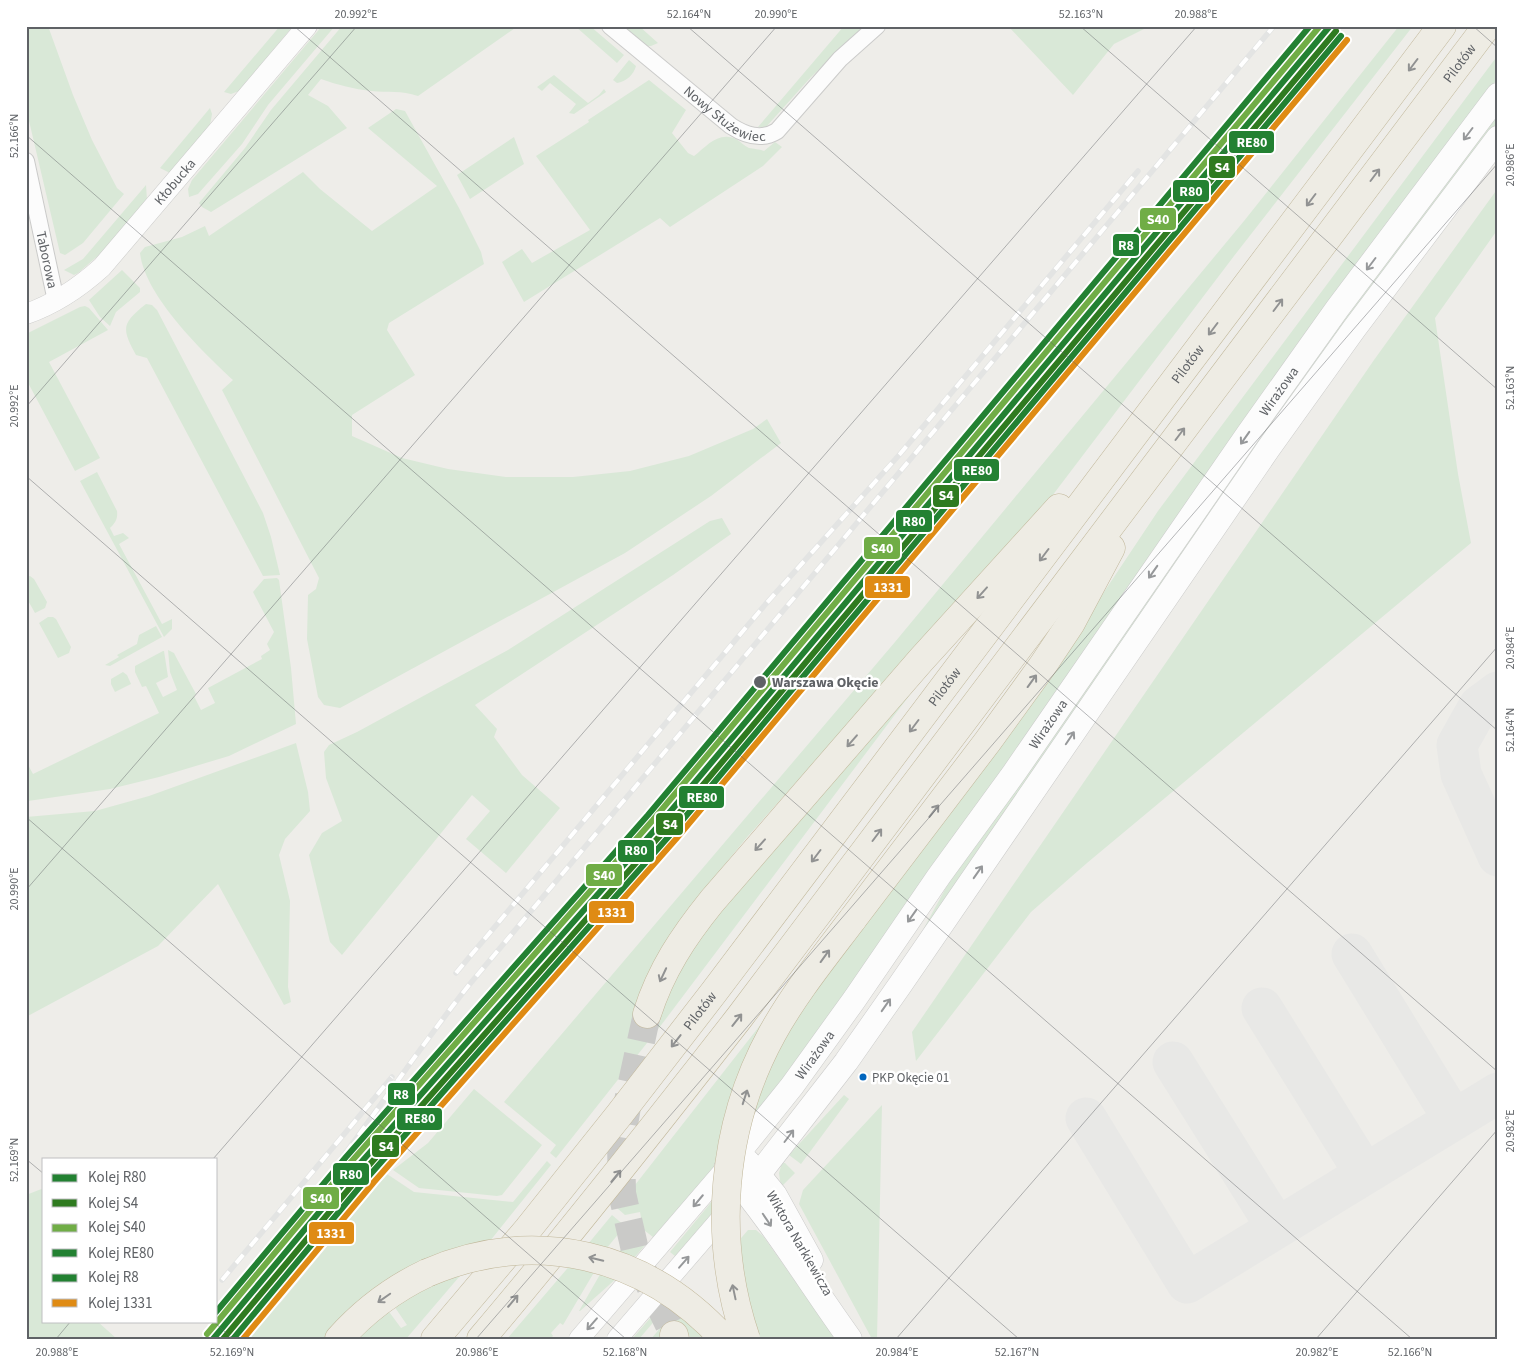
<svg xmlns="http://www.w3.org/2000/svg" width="1524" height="1365" font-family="'Source Sans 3',sans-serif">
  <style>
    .green { fill: #d9e8d7 }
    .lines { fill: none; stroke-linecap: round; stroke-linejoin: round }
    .taxiway { stroke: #e8e8e6; stroke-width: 41 }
    .motorway-tunnel { stroke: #cacac8; stroke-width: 28; stroke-dasharray: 28 14; stroke-linecap: butt }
    .minor-casing { stroke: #cbcbca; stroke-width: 18 }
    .tertiary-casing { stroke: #cbcbca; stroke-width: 21 }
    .secondary-casing { stroke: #cbcbca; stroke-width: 25 }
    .motorway-casing { stroke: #c1b79a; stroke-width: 29 }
    .minor { stroke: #fcfcfc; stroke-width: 16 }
    .tertiary { stroke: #fcfcfc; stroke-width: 20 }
    .secondary { stroke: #fcfcfc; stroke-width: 24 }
    .motorway { stroke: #eeece4; stroke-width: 28 }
    .rail-casing { stroke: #e3e4e3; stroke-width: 5.5 }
    .rail { stroke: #fff; stroke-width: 4; stroke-dasharray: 11; stroke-linecap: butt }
    .motorway-bridge-casing { stroke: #c1b79a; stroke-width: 29; stroke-linecap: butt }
    .motorway-bridge { stroke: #eeece4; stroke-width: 28 }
    .rail-1-casing { stroke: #fff; stroke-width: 10 }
    .rail-2-casing { stroke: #fff; stroke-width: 10 }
    .rail-3-casing { stroke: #fff; stroke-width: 10 }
    .rail-4-casing { stroke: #fff; stroke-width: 10 }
    .rail-5-casing { stroke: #fff; stroke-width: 10 }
    .rail-6-casing { stroke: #fff; stroke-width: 10 }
    .rail-1 { stroke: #238132; stroke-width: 6 }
    .rail-2 { stroke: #2f7b20; stroke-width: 6 }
    .rail-3 { stroke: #70ad46; stroke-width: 6 }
    .rail-4 { stroke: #238132; stroke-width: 6 }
    .rail-5 { stroke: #238132; stroke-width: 6 }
    .rail-6 { stroke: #df8b14; stroke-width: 6 }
    .oneway { stroke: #919292 }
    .oneway2 { stroke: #96989a }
    .ticks { fill: none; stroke: #5f6266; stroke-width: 1; stroke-opacity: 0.45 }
    .stop-dot { fill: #5f6266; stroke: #fff; stroke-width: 2 }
    .bus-dot { fill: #0065bd; stroke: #fff; stroke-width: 2 }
    .labels { text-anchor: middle; stroke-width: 5; stroke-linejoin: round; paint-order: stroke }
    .bus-label { font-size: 13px; fill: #5f6266; stroke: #fff; text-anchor: start }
    .street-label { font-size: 14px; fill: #5f6266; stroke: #fff }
    .stop-label { font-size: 14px; font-weight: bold; fill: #5f6266; stroke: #fff; text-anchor: start }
    .line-badge { stroke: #fff; stroke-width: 2 }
    .badge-label { font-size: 14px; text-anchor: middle; font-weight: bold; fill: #fff }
    .neatline { fill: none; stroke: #5f6266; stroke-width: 2 }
    .ticks-label { font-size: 12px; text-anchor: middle; fill: #5f6266 }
  </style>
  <rect width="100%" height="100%" fill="#eeede9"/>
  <!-- green -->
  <path class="green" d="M26,26H48L73,95L92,140L117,188L124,194L83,243L65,255L60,253L26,108Z
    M280,26H293L239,91L231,94L224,92Z
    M322,26H335L268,105L242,144L198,194L189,197L188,189L192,180Z
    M342,26H518L418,96C401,90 388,93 371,91C354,89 338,85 321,79L308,95L328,106L347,128L211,212L202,207L199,203L245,148L271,110Z
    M575,26H590L624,55L617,63Z
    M621,26H639L658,43L651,46H647Z
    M844,26H865L811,77L766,127H758Z
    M1008,26H1150L1114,44L1073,95Z
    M1399,26H1413L1234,256L1049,500L748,836L684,914L665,945L634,1007L658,1018L668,991L699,934L873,731L918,684L662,1024L556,1158L550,1153L556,1145L504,1102L895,642L1244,221Z
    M1498,55V78L1297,344L973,814L828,1018L751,1123L756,1097L790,1022L1046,679L1158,511Z
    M629,60L636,66C634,74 626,82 617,83L613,80Z
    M554,75L588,103L599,95L604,89L606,92L574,114L569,113L576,104L550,83L542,91L537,87Z
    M649,80L686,110L672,133L688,153L694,156C707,146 718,131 736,139C740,141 744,146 749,148C754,149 759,149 764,151L775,142L782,147L763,166L670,227L660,218L524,302L502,262L522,249L532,263L590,230L536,156L589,122L588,120Z
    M210,108L212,114L210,125L170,173L160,168Z
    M396,109L405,111L459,208L481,252L484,264L389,323L387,330L415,375L352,415V436L402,458L448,469L506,477H573L630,471L689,456L753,429L767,419L781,443L711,496L625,553L340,708L324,705L318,697L307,639L308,595L316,589L319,578L222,390L233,380C202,351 145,296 140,253L145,247L182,237L205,226L209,236L303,172L320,189L372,231L437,186L368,128Z
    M1498,113V122L1345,324L926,930L924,928L948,884L962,862L1000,812L1298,380Z
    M514,137L524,164L470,199L457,175Z
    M146,185L147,200L100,254L78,273L74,275L64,270L83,259Z
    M1498,188V229L1435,318L1458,474L1471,543L1087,863L1031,912L916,1061L912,1032L1374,360Z
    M122,270L140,288V292L116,312L110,326L100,317L89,300Z
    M146,304L152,305L157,310L263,513L271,537L280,575L263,576L147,358L136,355C121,328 122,323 146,304Z
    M85,306L89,308L108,330L49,362L100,458L75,471L26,379V334L80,307Z
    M97,472L117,511C118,519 115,523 110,528L114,536L123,533L129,538L119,544L162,624L172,619V629L164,637L80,481Z
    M722,518L731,534L673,575L475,705L497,729L494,737L522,775L560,808L506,873L466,839L490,811L472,795L342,955L330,942L309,855L322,833L342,821L326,778L324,752L329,745L357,732L508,650L710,521Z
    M30,576L34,579L47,602L45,608L35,613L26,597V577Z
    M277,578L279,580L291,668L296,724L229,756L159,777L110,789L28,801L26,798V761L33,774L159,713L146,686L142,687L135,672V666L163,651H164L168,677L156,683L163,697L177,690L170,672L168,650L174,653L176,657L196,694L194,696L201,710L215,703L208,688L262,659L261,656L270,650L267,644L274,632L253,592L264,579Z
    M48,617H53L56,619L71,647L69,653L58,658L39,623Z
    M156,626L162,637L110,666L105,665L119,657L117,655L137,644L139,635Z
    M123,672L127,675L131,684L115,692L111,684V679Z
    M296,743L308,792L310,811L285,839L279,855L290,901L288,987L291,1002L284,1005L218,884L158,946L26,1017V817L95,811L149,796Z
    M776,1005L718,1163L653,1237L636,1224L642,1223L640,1212L625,1215L617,1208Z
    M474,1089L542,1145L502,1195L497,1196L419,1188L393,1170L428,1143Z
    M844,1095L849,1099L801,1164L789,1155Z
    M882,1105L877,1339H872L799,1204L803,1190Z
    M547,1161L551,1165L490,1241L326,1339H238L249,1332L281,1302L387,1174L414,1192L513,1202Z
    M782,1163H785L795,1173L781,1187L779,1173Z
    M44,1188V1321H97L117,1339H26V1195Z
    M718,1194L717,1209L675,1256L670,1252Z
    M612,1215L625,1226L606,1249L588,1244Z
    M748,1230H756L763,1236L820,1316L835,1339H756L736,1244Z
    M634,1234L646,1244L633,1259L618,1253Z
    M572,1263L596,1269L563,1325L560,1323L551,1333L553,1336L550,1339H507Z
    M465,1270L406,1339H354L387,1309L401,1328L407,1325L394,1306L415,1292Z
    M602,1271L618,1277L580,1311H579Z
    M665,1301L669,1304L639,1339H632Z
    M676,1309L707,1339H691L684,1326L662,1339H651Z"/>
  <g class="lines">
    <!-- taxiway -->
    <path class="taxiway" d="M1498,692L1479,706L1457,745L1461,774L1498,856
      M1352,954L1454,1120
      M1262,1008L1365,1174
      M1173,1062L1277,1228
      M1086,1118L1187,1283L1498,1093"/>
    <!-- motorway-tunnel -->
    <path class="motorway-tunnel" d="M647,1014L628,1101L621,1142L622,1193L637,1259L674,1335"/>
    <!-- minor casing -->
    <g class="minor-casing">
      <g id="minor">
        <path id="s1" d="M610,26L731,126C745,135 761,141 777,131L840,59L877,26"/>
        <path id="s2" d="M26,161L56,301"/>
      </g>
    </g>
    <!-- tertiary casing -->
    <g class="tertiary-casing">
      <g id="tertiary">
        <path id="s3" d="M26,314C55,304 80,287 102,267L307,26"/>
        <path d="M579,1339L726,1168"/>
        <path d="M617,1339L730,1208"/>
      </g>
    </g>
    <!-- secondary casing -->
    <g class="secondary-casing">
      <g id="secondary">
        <path d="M748,1162L775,1195L811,1260"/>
        <path d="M759,1174L846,1062L900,985L1268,449L1354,329L1498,138"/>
        <path id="s4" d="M850,1339C809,1282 772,1221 726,1168L792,1086L854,1000L939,876L1014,773L1248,434L1337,309L1498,95"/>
      </g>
    </g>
    <!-- motorway casing -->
    <g class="motorway-casing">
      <g id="motorway">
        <path d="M852,920L988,741L1043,665L1071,623L1111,548"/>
        <path d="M647,1014C661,970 683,937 712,901L921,660L1059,508"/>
        <path d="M674,1335L675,1339"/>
        <path d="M339,1339C364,1311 393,1289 427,1273"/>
        <path id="s5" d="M435,1339L528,1229L619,1115L714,992L1442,26"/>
        <path id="s6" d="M481,1339C570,1234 655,1126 739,1018L1487,26"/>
      </g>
    </g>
    <!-- minor -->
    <use href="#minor" class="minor"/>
    <!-- tertiary -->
    <use href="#tertiary" class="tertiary"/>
    <!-- secondary -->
    <use href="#secondary" class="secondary"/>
    <!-- motorway -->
    <use href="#motorway" class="motorway"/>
    <!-- rail casing -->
    <g class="rail-casing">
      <path id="rail" d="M456,973L764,606L900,454L1138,171
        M292,1223C354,1147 407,1063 469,985L1274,26
        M222,1280L392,1077
        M261,1305L332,1214L359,1183"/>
    </g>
    <!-- rail -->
    <use href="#rail" class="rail"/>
    <!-- motorway-bridge casing -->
    <g class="motorway-bridge-casing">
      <path id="motorway-bridge" d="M427,1273C534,1227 646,1253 724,1339
        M746,1339C712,1239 721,1127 772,1034C794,994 824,957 852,920"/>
    </g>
    <!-- motorway-bridge -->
    <use href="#motorway-bridge" class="motorway-bridge"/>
    <!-- rail-1 casing -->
    <g class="rail-1-casing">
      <path id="rail-1" d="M213,1339L357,1167L659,825L1330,26"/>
    </g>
    <!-- rail-2 casing -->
    <g class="rail-2-casing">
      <path id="rail-2" d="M223,1339L363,1172L665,830L1336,31"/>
    </g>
    <!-- rail-3 casing -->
    <g class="rail-3-casing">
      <path id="rail-3" d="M207,1334L351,1162L653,820L1320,26"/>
    </g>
    <!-- rail-4 casing -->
    <g class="rail-4-casing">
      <path id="rail-4" d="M233,1339L368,1177L670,835L1341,36"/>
    </g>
    <!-- rail-5 casing -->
    <g class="rail-5-casing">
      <path id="rail-5" d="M216,1312L346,1157L648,815L1310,26"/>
    </g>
    <!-- rail-6 casing -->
    <g class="rail-6-casing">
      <path id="rail-6" d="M243,1339L374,1182L676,839L1347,40"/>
    </g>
    <!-- rail-1 -->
    <use href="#rail-1" class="rail-1"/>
    <!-- rail-2 -->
    <use href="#rail-2" class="rail-2"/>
    <!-- rail-3 -->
    <use href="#rail-3" class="rail-3"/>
    <!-- rail-4 -->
    <use href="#rail-4" class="rail-4"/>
    <!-- rail-5 -->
    <use href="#rail-5" class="rail-5"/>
    <!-- rail-6 -->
    <use href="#rail-6" class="rail-6"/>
  </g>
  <!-- one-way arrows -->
  <defs><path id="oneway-shaft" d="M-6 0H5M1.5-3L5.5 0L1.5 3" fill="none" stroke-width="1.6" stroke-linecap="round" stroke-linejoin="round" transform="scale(1.25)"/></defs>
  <g class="oneway">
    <use href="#oneway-shaft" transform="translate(1413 65) rotate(127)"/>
    <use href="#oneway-shaft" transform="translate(1375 175) rotate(-53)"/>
    <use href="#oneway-shaft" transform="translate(1311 200) rotate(127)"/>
    <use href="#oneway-shaft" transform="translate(1278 305) rotate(-53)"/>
    <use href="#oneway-shaft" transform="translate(1213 329) rotate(127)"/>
    <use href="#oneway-shaft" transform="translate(1180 434) rotate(-53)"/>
    <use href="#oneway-shaft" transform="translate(1044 555) rotate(127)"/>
    <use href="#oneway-shaft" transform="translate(982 593) rotate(132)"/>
    <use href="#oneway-shaft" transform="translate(1032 681) rotate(-54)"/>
    <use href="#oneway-shaft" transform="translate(914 726) rotate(127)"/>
    <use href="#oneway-shaft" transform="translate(852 741) rotate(131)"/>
    <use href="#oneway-shaft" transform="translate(934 811) rotate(-52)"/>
    <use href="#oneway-shaft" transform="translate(877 835) rotate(-53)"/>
    <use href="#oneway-shaft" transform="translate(760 845) rotate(132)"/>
    <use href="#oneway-shaft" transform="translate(816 856) rotate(127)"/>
    <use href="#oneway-shaft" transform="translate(825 956) rotate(-54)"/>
    <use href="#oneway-shaft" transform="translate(663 975) rotate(115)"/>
    <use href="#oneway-shaft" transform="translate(737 1020) rotate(-52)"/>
    <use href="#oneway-shaft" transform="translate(676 1041) rotate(128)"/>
    <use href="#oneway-shaft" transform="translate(745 1097) rotate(-72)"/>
    <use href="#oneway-shaft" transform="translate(616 1176) rotate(-51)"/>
    <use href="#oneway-shaft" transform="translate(596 1259) rotate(-166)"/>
    <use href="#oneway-shaft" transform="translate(734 1292) rotate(-102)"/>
    <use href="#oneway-shaft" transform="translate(384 1298) rotate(145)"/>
    <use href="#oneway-shaft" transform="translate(513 1301) rotate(-50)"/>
  </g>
  <g class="oneway2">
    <use href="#oneway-shaft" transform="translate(1468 134) rotate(127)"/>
    <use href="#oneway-shaft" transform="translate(1371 264) rotate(127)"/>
    <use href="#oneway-shaft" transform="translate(1245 438) rotate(125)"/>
    <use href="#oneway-shaft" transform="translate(1153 572) rotate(125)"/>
    <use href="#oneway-shaft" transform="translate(1070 738) rotate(-56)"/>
    <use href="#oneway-shaft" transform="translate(978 872) rotate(-55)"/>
    <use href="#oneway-shaft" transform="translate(912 916) rotate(125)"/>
    <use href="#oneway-shaft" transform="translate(886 1005) rotate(-55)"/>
    <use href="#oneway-shaft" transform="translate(789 1136) rotate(-53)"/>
    <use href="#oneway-shaft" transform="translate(698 1201) rotate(130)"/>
    <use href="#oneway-shaft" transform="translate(767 1220) rotate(56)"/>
    <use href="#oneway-shaft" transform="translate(684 1262) rotate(-49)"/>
    <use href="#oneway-shaft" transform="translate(592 1324) rotate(131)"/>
  </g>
  <!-- ticks -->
  <path class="ticks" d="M294,26L1498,1072M687,26L1498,731M1080,26L1498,390M1473,26L1498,48M26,135L1412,1339M26,407L357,26M26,476L1019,1339M26,817L626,1339M26,890L777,26M26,1159L44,1174M213,1159L1197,26M213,1321L233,1339M56,1339L71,1321M476,1339L1498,163M896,1339L1498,646M1316,1339L1498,1129"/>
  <!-- markers -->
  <circle class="stop-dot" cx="760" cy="682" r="7"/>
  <circle class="bus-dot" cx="863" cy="1077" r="4.5"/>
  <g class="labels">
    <!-- bus labels -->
    <g class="bus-label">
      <text x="872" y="1082">PKP Okęcie 01</text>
    </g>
    <!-- street labels -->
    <g class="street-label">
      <text dy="5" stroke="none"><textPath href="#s6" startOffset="1608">Pilotów</textPath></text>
      <text dy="5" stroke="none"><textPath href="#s1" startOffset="146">Nowy Służewiec</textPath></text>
      <text dy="5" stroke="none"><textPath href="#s3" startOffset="202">Kłobucka</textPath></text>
      <text dy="5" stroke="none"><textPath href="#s2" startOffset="101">Taborowa</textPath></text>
      <text dy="5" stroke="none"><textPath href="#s5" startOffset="1232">Pilotów</textPath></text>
      <text dy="5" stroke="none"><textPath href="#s4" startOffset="1165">Wirażowa</textPath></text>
      <text dy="5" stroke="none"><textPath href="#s5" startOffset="828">Pilotów</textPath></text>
      <text dy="5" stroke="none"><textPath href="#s4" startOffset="760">Wirażowa</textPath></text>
      <text dy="5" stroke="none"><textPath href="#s5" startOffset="422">Pilotów</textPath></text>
      <text dy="5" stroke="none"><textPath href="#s4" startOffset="355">Wirażowa</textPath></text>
      <text transform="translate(800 1243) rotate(60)" y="5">Wiktora Narkiewicza</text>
    </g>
    <!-- stop labels -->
    <g class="stop-label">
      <text x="772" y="687">Warszawa Okęcie</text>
    </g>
  </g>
  <g class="line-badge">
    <rect x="1228" y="130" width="47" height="24" rx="5" fill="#238132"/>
    <rect x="1208" y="155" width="28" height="24" rx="5" fill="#2f7b20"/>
    <rect x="1172" y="179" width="38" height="24" rx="5" fill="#238132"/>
    <rect x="1139" y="207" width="38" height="24" rx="5" fill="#70ad46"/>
    <rect x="1112" y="233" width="28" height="24" rx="5" fill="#238132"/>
    <rect x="953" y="458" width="47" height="24" rx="5" fill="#238132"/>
    <rect x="932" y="484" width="28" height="24" rx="5" fill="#2f7b20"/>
    <rect x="895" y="509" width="38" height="24" rx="5" fill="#238132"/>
    <rect x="863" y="536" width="38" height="24" rx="5" fill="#70ad46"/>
    <rect x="864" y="575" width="47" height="24" rx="5" fill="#df8b14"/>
    <rect x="678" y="785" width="47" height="24" rx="5" fill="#238132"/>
    <rect x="655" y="812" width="29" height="24" rx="5" fill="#2f7b20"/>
    <rect x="617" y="839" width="38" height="24" rx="5" fill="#238132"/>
    <rect x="585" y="863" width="38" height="24" rx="5" fill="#70ad46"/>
    <rect x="588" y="900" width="47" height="24" rx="5" fill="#df8b14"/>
    <rect x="387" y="1082" width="29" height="24" rx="5" fill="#238132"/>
    <rect x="396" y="1107" width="47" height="24" rx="5" fill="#238132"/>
    <rect x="371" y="1134" width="29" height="24" rx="5" fill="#2f7b20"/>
    <rect x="332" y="1162" width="38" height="24" rx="5" fill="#238132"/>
    <rect x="302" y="1186" width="38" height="24" rx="5" fill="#70ad46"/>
    <rect x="308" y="1221" width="47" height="24" rx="5" fill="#df8b14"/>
  </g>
  <g class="badge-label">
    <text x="1252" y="147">RE80</text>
    <text x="1222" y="172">S4</text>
    <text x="1191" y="196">R80</text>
    <text x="1158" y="224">S40</text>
    <text x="1126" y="250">R8</text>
    <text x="977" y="475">RE80</text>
    <text x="946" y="500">S4</text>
    <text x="914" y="526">R80</text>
    <text x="882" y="553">S40</text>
    <text x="888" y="592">1331</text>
    <text x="702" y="802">RE80</text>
    <text x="670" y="829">S4</text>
    <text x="636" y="855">R80</text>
    <text x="604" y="880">S40</text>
    <text x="612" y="917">1331</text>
    <text x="401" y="1099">R8</text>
    <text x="420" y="1123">RE80</text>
    <text x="386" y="1151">S4</text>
    <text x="351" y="1179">R80</text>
    <text x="321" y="1203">S40</text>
    <text x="331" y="1238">1331</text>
  </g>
  <!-- border -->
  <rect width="1524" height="1365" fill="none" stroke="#ffffff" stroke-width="55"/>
  <!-- legend -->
  <rect x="42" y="1158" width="175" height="165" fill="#ffffff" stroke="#bfc0c2"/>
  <rect x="52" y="1174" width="25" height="8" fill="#238132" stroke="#bfc0c2"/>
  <text x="88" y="1182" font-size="15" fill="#5f6266">Kolej R80</text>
  <rect x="52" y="1199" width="25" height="8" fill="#2f7b20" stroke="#bfc0c2"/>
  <text x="88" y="1208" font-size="15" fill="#5f6266">Kolej S4</text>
  <rect x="52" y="1224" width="25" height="8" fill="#70ad46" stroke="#bfc0c2"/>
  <text x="88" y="1232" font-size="15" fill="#5f6266">Kolej S40</text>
  <rect x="52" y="1249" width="25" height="8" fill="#238132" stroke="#bfc0c2"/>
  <text x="88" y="1258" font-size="15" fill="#5f6266">Kolej RE80</text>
  <rect x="52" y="1274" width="25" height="8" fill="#238132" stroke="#bfc0c2"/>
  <text x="88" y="1282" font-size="15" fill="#5f6266">Kolej R8</text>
  <rect x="52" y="1299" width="25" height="8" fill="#df8b14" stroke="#bfc0c2"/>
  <text x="88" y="1308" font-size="15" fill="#5f6266">Kolej 1331</text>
  <rect x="28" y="28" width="1468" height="1310" class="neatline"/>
  <g class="ticks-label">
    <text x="356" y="18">20.992°E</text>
    <text x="689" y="18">52.164°N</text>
    <text x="776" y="18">20.990°E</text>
    <text x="1081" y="18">52.163°N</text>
    <text x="1196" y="18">20.988°E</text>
    <text transform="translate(14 136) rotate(-90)" y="4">52.166°N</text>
    <text transform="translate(1510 165) rotate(-90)" y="4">20.986°E</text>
    <text transform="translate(1510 388) rotate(-90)" y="4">52.163°N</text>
    <text transform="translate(14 406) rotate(-90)" y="4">20.992°E</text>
    <text transform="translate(1510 648) rotate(-90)" y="4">20.984°E</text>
    <text transform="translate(1510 730) rotate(-90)" y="4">52.164°N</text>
    <text transform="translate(14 889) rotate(-90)" y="4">20.990°E</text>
    <text transform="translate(1510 1131) rotate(-90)" y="4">20.982°E</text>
    <text transform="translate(14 1160) rotate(-90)" y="4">52.169°N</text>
    <text x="57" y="1356">20.988°E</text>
    <text x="232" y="1356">52.169°N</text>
    <text x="477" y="1356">20.986°E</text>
    <text x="625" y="1356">52.168°N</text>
    <text x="897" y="1356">20.984°E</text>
    <text x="1017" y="1356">52.167°N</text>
    <text x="1317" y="1356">20.982°E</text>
    <text x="1410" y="1356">52.166°N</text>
  </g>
</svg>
